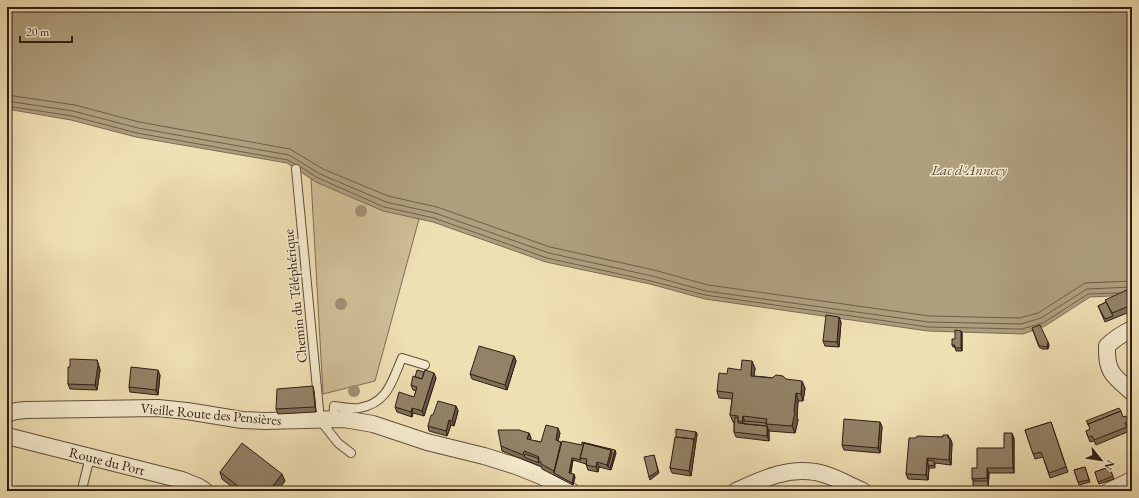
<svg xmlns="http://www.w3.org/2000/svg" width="1139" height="498" font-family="'EB Garamond',serif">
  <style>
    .green { fill: #cfbf98; stroke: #806e56 }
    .water { fill: #ae9e7d; stroke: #7c6a53 }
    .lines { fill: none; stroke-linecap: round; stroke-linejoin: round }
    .shore { stroke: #6f5e48; stroke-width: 1 }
    .lane-casing { stroke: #604e3c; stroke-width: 10 }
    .street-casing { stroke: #604e3c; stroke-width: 18 }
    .lane { stroke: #f5ebce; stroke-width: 8 }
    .street { stroke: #f5ebce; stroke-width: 16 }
    .tree { fill: #a09072 }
    .wall { fill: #7e7059; stroke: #301d14 }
    .shaded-wall { fill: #675b48; stroke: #301d14 }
    .building { fill: #938267; stroke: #301d14 }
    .labels { text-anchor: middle; stroke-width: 3; stroke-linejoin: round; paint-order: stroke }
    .street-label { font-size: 14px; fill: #301d14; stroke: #f5ebce }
    .water-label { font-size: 15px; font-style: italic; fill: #5c4a39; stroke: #f5ebce }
  </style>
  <rect width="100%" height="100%" fill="#efe0b3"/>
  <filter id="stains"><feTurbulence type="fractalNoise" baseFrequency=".005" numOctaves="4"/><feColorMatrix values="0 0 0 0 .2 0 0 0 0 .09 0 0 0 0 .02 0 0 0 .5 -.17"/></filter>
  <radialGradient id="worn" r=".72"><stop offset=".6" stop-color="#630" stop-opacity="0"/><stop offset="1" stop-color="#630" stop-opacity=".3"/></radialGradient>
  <!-- green -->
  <path class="green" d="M311,179L419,219L375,381L323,394Z"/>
  <!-- water -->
  <path class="water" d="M7,7H1132V295L1090,297L1045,326L1023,334L928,331L705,299L650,284L546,262L433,222L383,211L316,182L287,163L136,137L71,120L7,109Z"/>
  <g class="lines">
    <!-- shore -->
    <path class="shore" d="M7,95L75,105L139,122L290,149L323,169L388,196L437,207L550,247L654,270L708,285L929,316L1020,318L1038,313L1085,283L1132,281
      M7,101L73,111L138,128L289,155L320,174L386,202L435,213L549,253L652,276L706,291L928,322L1021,324L1041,318L1087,289L1132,287
      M7,106L72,116L137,133L288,160L295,164
      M301,167L318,178L384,207L434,218L547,258L651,281L705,295L928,327L1022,329L1043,323L1088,294L1119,293"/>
    <!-- lane casing -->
    <g class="lane-casing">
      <path id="lane" d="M296,169L320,420L338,443L351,453
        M333,419L334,406C342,407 352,409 359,408C388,403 392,381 402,358L425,365
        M82,489L90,457"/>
    </g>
    <!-- street casing -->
    <g class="street-casing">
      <path id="street" d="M1132,329C1122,334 1115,338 1107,346C1106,372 1113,376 1132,392
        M7,414L16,411L26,410L158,408L187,411L242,420L265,421L344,419L373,424L427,442L484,456L516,466L541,476L571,491
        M7,436L182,480L199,487L205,491
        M736,491C761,480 786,467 815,472C831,474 848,485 863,491
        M1109,491L1132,480"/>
    </g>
    <!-- lane -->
    <use href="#lane" class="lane"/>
    <!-- street -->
    <use href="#street" class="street"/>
  </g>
  <!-- trees -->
  <g class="tree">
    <circle cx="361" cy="211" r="6"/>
    <circle cx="341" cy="304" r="6"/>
    <circle cx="354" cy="391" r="6"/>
  </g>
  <!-- wall -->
  <path class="wall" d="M1132,290V311L1105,322L1098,306Z
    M841,322L839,347L825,346L823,341Z
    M1032,328L1049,345L1048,349H1042L1039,347Z
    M961,331L962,333V351H956L955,347H953L952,345L955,339Z
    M514,356L516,361L507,390L472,379L470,374Z
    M97,360L100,370L97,390L70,389L68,384L70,367Z
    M755,368L754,376L786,379L805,388L803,401H798L797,417L798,420L795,433L769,431V441L736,437L734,432V422H733L730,415L732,399L719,398L717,391L727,374L741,370Z
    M160,375L158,395L130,392L129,387Z
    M436,378L424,416L413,413L412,417L397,412L395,407L414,397L416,391L413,390L411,385Z
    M314,391L316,412L278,414L276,409Z
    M456,406L458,411L454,426L451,425L447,436L429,431L428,426L433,415Z
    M1123,417L1128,421L1132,430L1096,445L1094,441L1090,442L1086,431Z
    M880,422L882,427L880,453L844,450L842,445Z
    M1051,422L1068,472L1050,478L1043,457L1035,459L1025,430Z
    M696,432L697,434L691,476L672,473L670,468L676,437Z
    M529,433L531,438L530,440L541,442L560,433L558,441L561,442L562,444L582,445L616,453L611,470L599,467L598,472L588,470L586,464L573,460L571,473L575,477L573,485L542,469L541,466H540L502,451L501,446Z
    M948,435L949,438H950L952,443L951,465L935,463V468H929L928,480L908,479L906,474L916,438L943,437Z
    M1014,438V473H989L988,491L973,481L972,479L977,468L1004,448Z
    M1085,467L1090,482L1079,485L1074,470Z
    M1109,467L1114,479L1099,484L1095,472Z
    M220,472L285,481L277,491H237L222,479Z"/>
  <!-- shaded-wall -->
  <path class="shaded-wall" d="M839,317L841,322L839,347L837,342Z
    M961,331L962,333V351L961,348Z
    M1048,342L1049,345L1048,349L1047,347Z
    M514,356L516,361L507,390L505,385Z
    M97,360L100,370L97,390L95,385Z
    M752,361L755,368L753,383L751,376Z
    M158,370L160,375L158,395L156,390Z
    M434,373L436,378L424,416L422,411Z
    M802,381L805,388L803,401L801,394Z
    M313,386L314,391L316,412L315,407Z
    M796,393L798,401L797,417L798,420L795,433L792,426Z
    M456,406L458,411L454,426L452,421Z
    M412,408L413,413L412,417L411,412Z
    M743,416L745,423V429L742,422Z
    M449,420L451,425L447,436L446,431Z
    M880,422L882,427L880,453L878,448Z
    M767,426L769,431V441L767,436Z
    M558,428L560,433L557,445L556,440Z
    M696,432L697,434L691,476L689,471L694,439Z
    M529,433L531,438L529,444L527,439Z
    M1012,433L1014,438V473L1013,468Z
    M950,438L952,443L951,465L949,460Z
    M561,442L563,447L554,473V471Z
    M611,450L613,455L608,467L607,465Z
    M615,450L616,453L611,470L610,468Z
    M654,455L659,473L650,480L649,477Z
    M572,458L573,460L570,475L569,473Z
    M927,458L929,463L928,465L929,468L928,480L926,475Z
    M597,462L599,467L598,472L596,467Z
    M987,468L989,473L988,491Z
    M282,474L285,481L277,491H269Z
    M574,474L575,477L573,485L572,483Z"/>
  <!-- building -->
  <path class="building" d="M1131,288L1132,290V305L1112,313L1105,300Z
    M1106,302L1113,316L1105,319L1098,306Z
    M826,315L839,317L837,342L823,341Z
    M1040,325L1048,342L1047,347L1041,346L1039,345L1032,328Z
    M955,330L961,331V348H955V345H952V339H955Z
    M479,346L514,356L505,385L470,374Z
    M70,359L97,360L98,365L95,385L68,384V367H70Z
    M742,360L752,361L751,376L772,378L776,375L783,376L786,379L802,381L801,394L796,393L794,412H795L792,426L766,424L767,419L743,416L742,422L738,421V416L730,415L733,393L717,391L719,373L727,374L728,368L741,370Z
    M131,367L158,370L156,390L129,387Z
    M417,370L424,372L422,379L415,377Z
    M425,370L434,373L422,411L412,408L411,412L395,407L399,392L414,397L417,387L411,385L413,376L422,379Z
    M313,386L315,407L276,409L277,389Z
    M438,401L456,406L452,421L449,420L446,431L428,426L431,415H433Z
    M1119,408L1121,411L1088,424L1089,426L1086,421Z
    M1121,411L1123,417L1126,416L1128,421L1125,423L1127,427L1094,440L1092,436L1088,437L1086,431L1090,429L1088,424Z
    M735,417L738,418V423L767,426V436L734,432Z
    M844,419L880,422L878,448L842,445Z
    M744,421L766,423L767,426L744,424Z
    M1051,422L1066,467L1049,473L1041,452L1033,454L1025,430Z
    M1129,424L1131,428L1128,429L1126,425Z
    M546,425L558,428L556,440L561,442L554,471L541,464V462L538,461L539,457L524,451L523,455L501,446L498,430H519L529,433L527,439L541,442Z
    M676,429L696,432L694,441V439L676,437Z
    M1004,433H1012L1013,468H987V478L972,479V468H977V448H1004Z
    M943,435H948V438H950L949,460L927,458L926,475L906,474L909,438H916L917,436L943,437Z
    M675,437L694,439L689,471L670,468Z
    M562,441L582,445V442L615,450L610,468L608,467L612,453L611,450L584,443L580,458L581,460L572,458L569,473L574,474L572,483L554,473Z
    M242,443L282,474L269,491H244L220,472Z
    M584,443L611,450L607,465L597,462L596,467L586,465L587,459L580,458Z
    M525,454L539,459L538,461L539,463L524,457Z
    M654,455L658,471L649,477L644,457Z
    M928,460L934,461V466L928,465Z
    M1085,467L1089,480L1078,482L1074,470Z
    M1109,467L1113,476L1098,482L1095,472Z
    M973,481H988V491H973Z"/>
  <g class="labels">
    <!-- street labels -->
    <g class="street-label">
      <text transform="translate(295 296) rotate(-96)" y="5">Chemin du Téléphérique</text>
      <text transform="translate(211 414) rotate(5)" y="5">Vieille Route des Pensières</text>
      <text transform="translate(107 461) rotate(14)" y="5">Route du Port</text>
    </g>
    <!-- water labels -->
    <g class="water-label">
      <text x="969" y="175">Lac d'Annecy</text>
    </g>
  </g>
  <!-- margin -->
  <rect width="1139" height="498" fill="none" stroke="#efe0b3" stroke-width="24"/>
  <rect x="8" y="8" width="1123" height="482" fill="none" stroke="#301d14" stroke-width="2"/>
  <rect x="12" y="12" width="1115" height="474" fill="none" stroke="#301d14"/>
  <!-- north arrow -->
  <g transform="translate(1101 460) rotate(120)" stroke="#f5ebce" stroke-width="3" paint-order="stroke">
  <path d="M0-3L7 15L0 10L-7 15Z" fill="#301d14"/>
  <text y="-6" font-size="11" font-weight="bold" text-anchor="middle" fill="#301d14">N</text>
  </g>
  <!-- scale -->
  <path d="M20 36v6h52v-6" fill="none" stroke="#301d14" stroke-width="2"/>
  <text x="26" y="36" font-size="12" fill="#301d14" stroke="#f5ebce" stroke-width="3" paint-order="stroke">20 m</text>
  <rect width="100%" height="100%" filter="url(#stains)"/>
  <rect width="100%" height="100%" fill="url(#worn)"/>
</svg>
